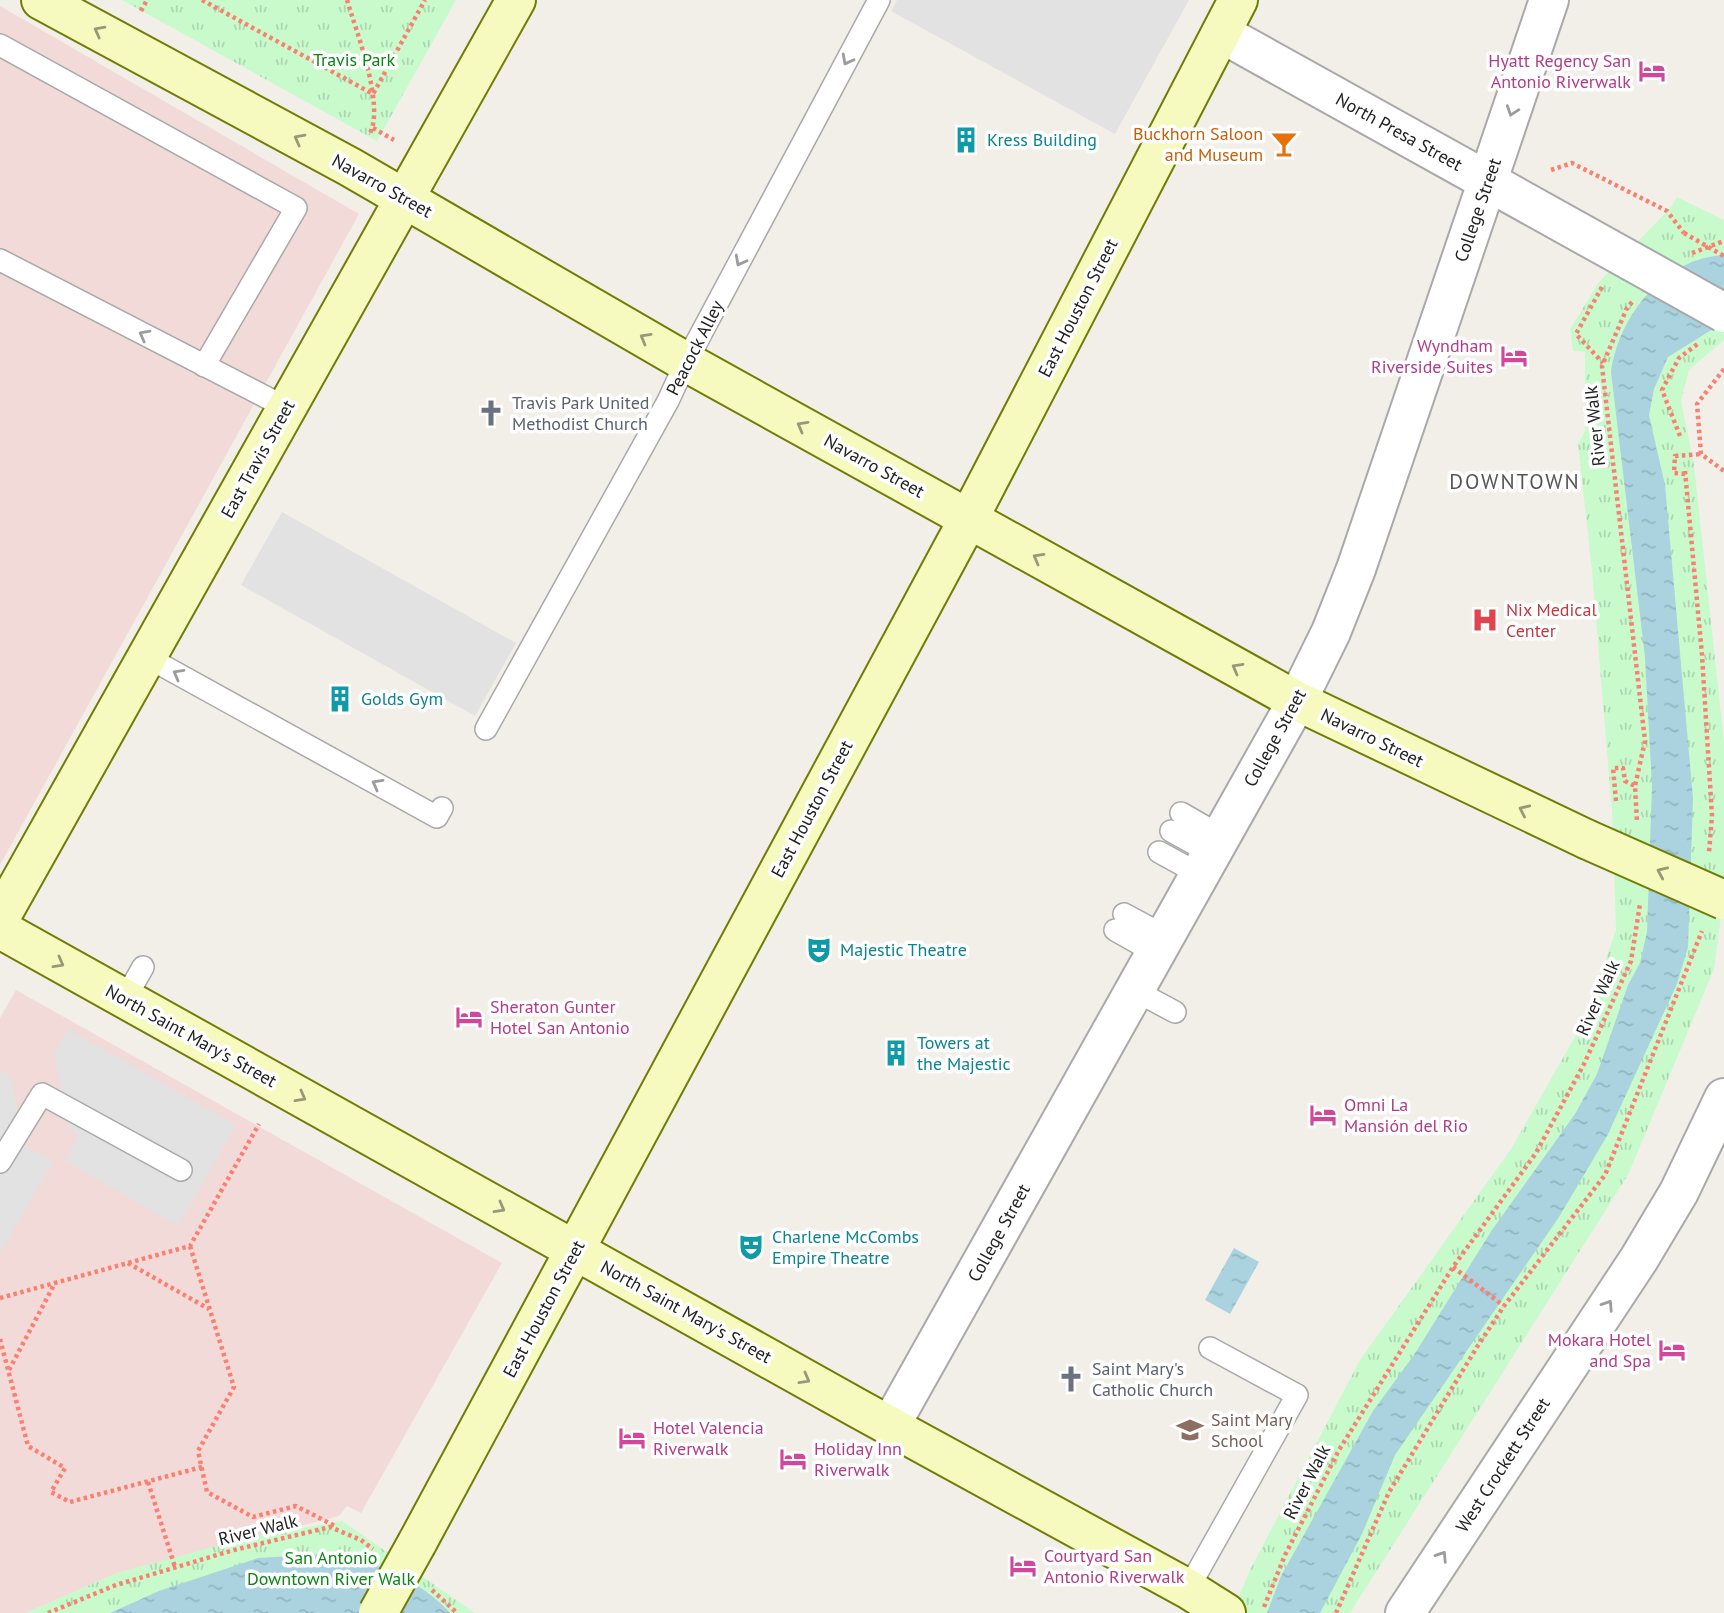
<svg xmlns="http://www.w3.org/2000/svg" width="1724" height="1613" font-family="'PT Sans',sans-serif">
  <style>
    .commercial { fill: #f2dad9 }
    .park { fill: url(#park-tufts) }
    .parking { fill: #e2e2e2 }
    .water { fill: url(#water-ripples) }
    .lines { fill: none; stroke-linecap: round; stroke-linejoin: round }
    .service-casing { stroke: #a9a9a9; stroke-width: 24 }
    .minor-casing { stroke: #a9a9a9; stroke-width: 42 }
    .secondary-casing { stroke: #707d05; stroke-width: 42 }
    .path { stroke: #fa8072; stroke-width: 4.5; stroke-dasharray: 3.5 3.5; stroke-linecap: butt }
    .service { stroke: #fff; stroke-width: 21 }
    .minor { stroke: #fff; stroke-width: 38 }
    .secondary { stroke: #f7fabf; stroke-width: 38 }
    .minor-bridge-casing { stroke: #a9a9a9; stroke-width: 42; stroke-linecap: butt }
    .secondary-bridge-casing { stroke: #707d05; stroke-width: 42; stroke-linecap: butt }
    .path-bridge { stroke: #fa8072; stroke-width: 4.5; stroke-dasharray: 3.5 3.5; stroke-linecap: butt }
    .minor-bridge { stroke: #fff; stroke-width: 38 }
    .secondary-bridge { stroke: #f7fabf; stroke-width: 38 }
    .oneway { stroke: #979978 }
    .oneway2 { stroke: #9c9c9c }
    .labels { text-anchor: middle; stroke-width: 7; stroke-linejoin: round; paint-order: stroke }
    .park-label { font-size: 18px; fill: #0c8416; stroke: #fff }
    .hotel-label { font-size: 18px; fill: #b23c85; stroke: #fff; text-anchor: start }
    .street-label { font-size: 18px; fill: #222; stroke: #fff }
    .food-label { font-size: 18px; fill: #c56008; stroke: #fff; text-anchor: end }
    .culture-label { font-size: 18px; fill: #0d838f; stroke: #fff; text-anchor: start }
    .worship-label { font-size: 18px; fill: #5b616d; stroke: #fff; text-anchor: start }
    .health-label { font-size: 18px; fill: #be3a42; stroke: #fff; text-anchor: start }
    .education-label { font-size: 18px; fill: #785e54; stroke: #fff; text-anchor: start }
    .quarter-label { font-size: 21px; letter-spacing: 2px; fill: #555; stroke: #fff }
  </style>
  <defs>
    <pattern id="park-tufts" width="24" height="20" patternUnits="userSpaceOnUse" patternTransform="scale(1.75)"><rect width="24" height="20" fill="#c8facc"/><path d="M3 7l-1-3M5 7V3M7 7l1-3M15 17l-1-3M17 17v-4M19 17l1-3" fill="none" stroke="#acd6af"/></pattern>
    <pattern id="water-ripples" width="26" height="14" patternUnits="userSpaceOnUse" patternTransform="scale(1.75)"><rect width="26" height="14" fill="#aad3df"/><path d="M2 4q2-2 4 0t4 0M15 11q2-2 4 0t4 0" fill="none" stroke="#92b5bf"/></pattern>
  </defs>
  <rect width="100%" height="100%" fill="#f2efe9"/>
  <!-- commercial -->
  <path class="commercial" d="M0,6L359,214L0,865Z
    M16,990L502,1263L361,1513L347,1506L339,1516L117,1573L26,1613H0V1018Z"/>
  <!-- park -->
  <path class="park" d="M122,0H456L377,141Z
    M1677,197L1724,220V340L1689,370L1681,401L1694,465L1724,742V894L1714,969L1628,1175L1350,1613H1232L1250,1570L1360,1360L1511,1149L1584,1021L1616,930L1612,812L1592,571L1578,444L1585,431V352L1573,351L1570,329L1599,282L1672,206Z
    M342,1521L475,1613H26L117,1573L250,1537Z"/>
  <!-- parking -->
  <path class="parking" d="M897,0H1189L1115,134L891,11Z
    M282,512L516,643L475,716L241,585Z
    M68,1029L236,1125L178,1226L65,1161L79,1135L70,1130L54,1054Z
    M0,1071L11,1077L24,1145L53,1162L0,1253Z"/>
  <!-- water -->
  <path class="water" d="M1724,255V322L1668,357L1654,389L1649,415L1665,485L1693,798L1688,947L1677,984L1607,1136L1559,1217L1395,1455L1362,1534L1320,1613H1267L1281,1576L1373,1411L1414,1355L1492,1230L1575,1114L1597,1074L1628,985L1640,963L1647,932L1652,786L1645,657L1611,372C1619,316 1664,258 1724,255Z
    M1234,1248L1259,1262L1230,1314L1205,1300Z
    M338,1553C379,1565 421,1580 450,1613H110L159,1591L258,1558Z"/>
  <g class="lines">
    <!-- service casing -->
    <g class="service-casing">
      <path id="service" d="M0,45L296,208L204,366
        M0,260L287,408
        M147,657L437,817L442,808
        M486,729L668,401L686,362L879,0
        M1181,813L1221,836
        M1171,831L1211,853
        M1159,852L1199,874
        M1124,914L1165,936
        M1115,930L1156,953
        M1134,990L1175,1012
        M125,999L143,967
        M0,1162L42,1094L181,1170
        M1188,1589L1297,1395L1210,1348"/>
    </g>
    <!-- minor casing -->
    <g class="minor-casing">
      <path id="minor" d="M1221,33L1631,261
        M890,1426L1297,701L1331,632L1356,569L1549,0
        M1405,1613L1639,1259L1679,1192L1724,1098"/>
    </g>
    <!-- secondary casing -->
    <g class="secondary-casing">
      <path id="secondary" d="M41,0L350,167L686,362L1297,701L1586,839
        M0,918L516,0
        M0,929L859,1409L1188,1589L1226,1613
        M417,1543L969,518L1238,0"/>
    </g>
    <!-- path -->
    <path class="path" d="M202,0L373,94L425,0
      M347,0C356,31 386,107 369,135
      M141,11L147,0
      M373,128L394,140
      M1551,170L1572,163L1667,211L1684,233
      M1692,253L1724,241
      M1602,287L1576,334L1603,363
      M1632,302L1627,308L1602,366L1645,741L1635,786L1637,822
      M1724,369L1697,404L1701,454L1724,471
      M1680,436L1662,390L1679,358L1699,343
      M1685,471L1702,655L1712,816L1709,852
      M1685,474L1674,473L1675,456L1701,454
      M1616,801L1613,768H1623L1625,781L1635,786
      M190,1246L234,1387L198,1451L207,1492L253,1517L296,1506L337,1527
      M128,1263L209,1309
      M1453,1267L1504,1306
      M0,1298L190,1246L259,1124
      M0,1339L28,1446L65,1468L51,1492L70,1502L202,1467
      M9,1370L55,1283
      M148,1482L175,1567
      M432,1590L457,1613
      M1264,1607L1285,1555L1339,1450L1453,1267L1536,1153L1584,1064L1631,961L1640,904
      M48,1613L116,1585L234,1550L330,1527L361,1540L373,1549
      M1336,1613L1389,1492L1477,1347L1504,1306L1605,1175L1702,931"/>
    <!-- service -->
    <use href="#service" class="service"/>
    <!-- minor -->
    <use href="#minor" class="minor"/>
    <!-- secondary -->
    <use href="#secondary" class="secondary"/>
    <!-- minor-bridge casing -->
    <g class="minor-bridge-casing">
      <path id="minor-bridge" d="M1631,261L1724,313"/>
    </g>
    <!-- secondary-bridge casing -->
    <g class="secondary-bridge-casing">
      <path id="secondary-bridge" d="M1586,839L1724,900
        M378,1613L417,1543"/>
    </g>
    <!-- path-bridge -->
    <path class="path-bridge" d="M1684,233L1724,256"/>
    <!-- minor-bridge -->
    <use href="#minor-bridge" class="minor-bridge"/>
    <!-- secondary-bridge -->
    <use href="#secondary-bridge" class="secondary-bridge"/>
  </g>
  <!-- one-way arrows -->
  <defs><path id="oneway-chevron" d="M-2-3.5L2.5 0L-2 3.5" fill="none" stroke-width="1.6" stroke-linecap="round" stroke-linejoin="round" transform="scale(1.75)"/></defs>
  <g class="oneway">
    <use href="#oneway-chevron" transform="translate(99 31) rotate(-152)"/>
    <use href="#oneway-chevron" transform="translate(299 139) rotate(-152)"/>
    <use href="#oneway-chevron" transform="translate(645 338) rotate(-150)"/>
    <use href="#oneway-chevron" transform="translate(802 426) rotate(-151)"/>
    <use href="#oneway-chevron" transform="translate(1038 558) rotate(-151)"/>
    <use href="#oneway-chevron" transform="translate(1237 668) rotate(-151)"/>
    <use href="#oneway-chevron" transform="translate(1524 810) rotate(-155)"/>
    <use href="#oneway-chevron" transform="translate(1662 872) rotate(-156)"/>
    <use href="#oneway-chevron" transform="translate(59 963) rotate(29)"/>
    <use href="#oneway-chevron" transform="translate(301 1097) rotate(29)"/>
    <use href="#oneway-chevron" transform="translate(500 1208) rotate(29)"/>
    <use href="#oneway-chevron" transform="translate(805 1379) rotate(29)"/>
  </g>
  <g class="oneway2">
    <use href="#oneway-chevron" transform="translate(847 60) rotate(118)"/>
    <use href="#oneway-chevron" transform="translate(1512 111) rotate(109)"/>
    <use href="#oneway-chevron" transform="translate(740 261) rotate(118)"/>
    <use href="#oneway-chevron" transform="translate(144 335) rotate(-152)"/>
    <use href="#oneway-chevron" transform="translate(178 674) rotate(-151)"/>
    <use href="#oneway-chevron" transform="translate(377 784) rotate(-151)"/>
    <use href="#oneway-chevron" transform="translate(1608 1305) rotate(-57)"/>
    <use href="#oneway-chevron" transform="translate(1442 1556) rotate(-57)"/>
  </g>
  <!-- icons -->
  <defs>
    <g id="hotel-bare" transform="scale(2.1)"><path d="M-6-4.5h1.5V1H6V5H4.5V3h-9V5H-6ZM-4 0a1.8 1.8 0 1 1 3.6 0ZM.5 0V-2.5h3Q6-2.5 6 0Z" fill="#d1479c" stroke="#fff" stroke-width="2.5" paint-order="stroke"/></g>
    <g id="building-bare" transform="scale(2.1)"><path d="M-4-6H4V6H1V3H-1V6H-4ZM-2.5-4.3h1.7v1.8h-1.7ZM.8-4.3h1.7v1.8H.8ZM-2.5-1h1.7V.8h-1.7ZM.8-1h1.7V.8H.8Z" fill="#0f9aa8" stroke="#fff" stroke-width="2.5" paint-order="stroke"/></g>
    <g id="bar-bare" transform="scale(2.1)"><path d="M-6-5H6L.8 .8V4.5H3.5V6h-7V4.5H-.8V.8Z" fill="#e8710a" stroke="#fff" stroke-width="2.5" paint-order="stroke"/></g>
    <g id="church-bare" transform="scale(2.1)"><path d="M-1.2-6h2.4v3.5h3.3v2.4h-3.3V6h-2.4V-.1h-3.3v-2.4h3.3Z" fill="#6b7280" stroke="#fff" stroke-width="2.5" paint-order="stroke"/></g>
    <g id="hospital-bare" transform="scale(2.1)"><path d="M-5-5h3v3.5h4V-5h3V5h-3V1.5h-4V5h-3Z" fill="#e0444e" stroke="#fff" stroke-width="2.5" paint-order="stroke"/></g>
    <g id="theatre-bare" transform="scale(2.1)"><path d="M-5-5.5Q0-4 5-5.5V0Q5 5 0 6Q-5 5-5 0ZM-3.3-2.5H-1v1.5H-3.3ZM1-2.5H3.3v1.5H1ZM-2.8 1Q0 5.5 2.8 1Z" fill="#0f9aa8" stroke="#fff" stroke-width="2.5" paint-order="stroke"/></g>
    <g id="school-bare" transform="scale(2.1)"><path d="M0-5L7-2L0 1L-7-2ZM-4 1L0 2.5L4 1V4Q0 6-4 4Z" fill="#8d6e63" stroke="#fff" stroke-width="2.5" paint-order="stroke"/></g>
  </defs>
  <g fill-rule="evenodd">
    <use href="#hotel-bare" x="1652" y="71"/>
    <use href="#building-bare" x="966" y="140"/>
    <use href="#bar-bare" x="1284" y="144"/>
    <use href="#hotel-bare" x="1514" y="356"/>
    <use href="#church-bare" x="491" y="413"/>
    <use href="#hospital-bare" x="1485" y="620"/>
    <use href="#building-bare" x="340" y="699"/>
    <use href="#theatre-bare" x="819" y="950"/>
    <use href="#hotel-bare" x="469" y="1017"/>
    <use href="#building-bare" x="896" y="1053"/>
    <use href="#hotel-bare" x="1323" y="1115"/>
    <use href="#theatre-bare" x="751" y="1247"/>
    <use href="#hotel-bare" x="1672" y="1350"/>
    <use href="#church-bare" x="1071" y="1379"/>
    <use href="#school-bare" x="1190" y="1430"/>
    <use href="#hotel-bare" x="632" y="1438"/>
    <use href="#hotel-bare" x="793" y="1459"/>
    <use href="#hotel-bare" x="1023" y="1566"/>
  </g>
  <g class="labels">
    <!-- park labels -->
    <g class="park-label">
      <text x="354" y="66">Travis Park</text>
      <text x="331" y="1564">San Antonio<tspan x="331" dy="21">Downtown River Walk</tspan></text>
    </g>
    <!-- hotel labels -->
    <g class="hotel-label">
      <text x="1631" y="67" text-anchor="end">Hyatt Regency San<tspan x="1631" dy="21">Antonio Riverwalk</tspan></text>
      <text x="1493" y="352" text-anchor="end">Wyndham<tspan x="1493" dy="21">Riverside Suites</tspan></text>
      <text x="490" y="1013">Sheraton Gunter<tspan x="490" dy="21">Hotel San Antonio</tspan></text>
      <text x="1344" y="1111">Omni La<tspan x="1344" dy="21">Mansión del Rio</tspan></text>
      <text x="1651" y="1346" text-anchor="end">Mokara Hotel<tspan x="1651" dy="21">and Spa</tspan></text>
      <text x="653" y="1434">Hotel Valencia<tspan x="653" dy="21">Riverwalk</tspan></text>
      <text x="814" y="1455">Holiday Inn<tspan x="814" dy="21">Riverwalk</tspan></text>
      <text x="1044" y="1562">Courtyard San<tspan x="1044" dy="21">Antonio Riverwalk</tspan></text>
    </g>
    <!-- street labels -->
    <g class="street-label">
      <text transform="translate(1399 132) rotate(29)" y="6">North Presa Street</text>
      <text transform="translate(382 186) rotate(29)" y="6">Navarro Street</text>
      <text transform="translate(1478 210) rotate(-71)" y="6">College Street</text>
      <text transform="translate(1078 308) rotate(-63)" y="6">East Houston Street</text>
      <text transform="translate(695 348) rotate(-63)" y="6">Peacock Alley</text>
      <text transform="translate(1595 426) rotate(-96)" y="6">River Walk</text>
      <text transform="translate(258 459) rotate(-61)" y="6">East Travis Street</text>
      <text transform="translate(874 466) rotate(29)" y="6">Navarro Street</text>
      <text transform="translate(1275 738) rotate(-61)" y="6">College Street</text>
      <text transform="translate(1372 738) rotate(26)" y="6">Navarro Street</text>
      <text transform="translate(812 809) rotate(-62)" y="6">East Houston Street</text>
      <text transform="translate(1598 998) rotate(-66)" y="6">River Walk</text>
      <text transform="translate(191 1036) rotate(29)" y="6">North Saint Mary's Street</text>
      <text transform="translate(999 1233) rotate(-61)" y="6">College Street</text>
      <text transform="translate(544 1309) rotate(-62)" y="6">East Houston Street</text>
      <text transform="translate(686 1312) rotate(29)" y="6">North Saint Mary's Street</text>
      <text transform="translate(1503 1465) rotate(-57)" y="6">West Crockett Street</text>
      <text transform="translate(1307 1482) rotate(-63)" y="6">River Walk</text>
      <text transform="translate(258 1530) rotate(-14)" y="6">River Walk</text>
    </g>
    <!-- food labels -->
    <g class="food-label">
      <text x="1263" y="140">Buckhorn Saloon<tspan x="1263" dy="21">and Museum</tspan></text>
    </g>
    <!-- culture labels -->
    <g class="culture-label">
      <text x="987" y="146">Kress Building</text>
      <text x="361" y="705">Golds Gym</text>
      <text x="840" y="956">Majestic Theatre</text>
      <text x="917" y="1049">Towers at<tspan x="917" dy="21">the Majestic</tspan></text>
      <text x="772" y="1243">Charlene McCombs<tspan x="772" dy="21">Empire Theatre</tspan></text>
    </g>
    <!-- worship labels -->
    <g class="worship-label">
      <text x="512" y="409">Travis Park United<tspan x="512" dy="21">Methodist Church</tspan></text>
      <text x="1092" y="1375">Saint Mary's<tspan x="1092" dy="21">Catholic Church</tspan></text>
    </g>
    <!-- health labels -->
    <g class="health-label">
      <text x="1506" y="616">Nix Medical<tspan x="1506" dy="21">Center</tspan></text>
    </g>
    <!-- education labels -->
    <g class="education-label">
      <text x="1211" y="1426">Saint Mary<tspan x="1211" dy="21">School</tspan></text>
    </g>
    <!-- quarter labels -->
    <g class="quarter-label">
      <text x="1515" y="489">DOWNTOWN</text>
    </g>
  </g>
</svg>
